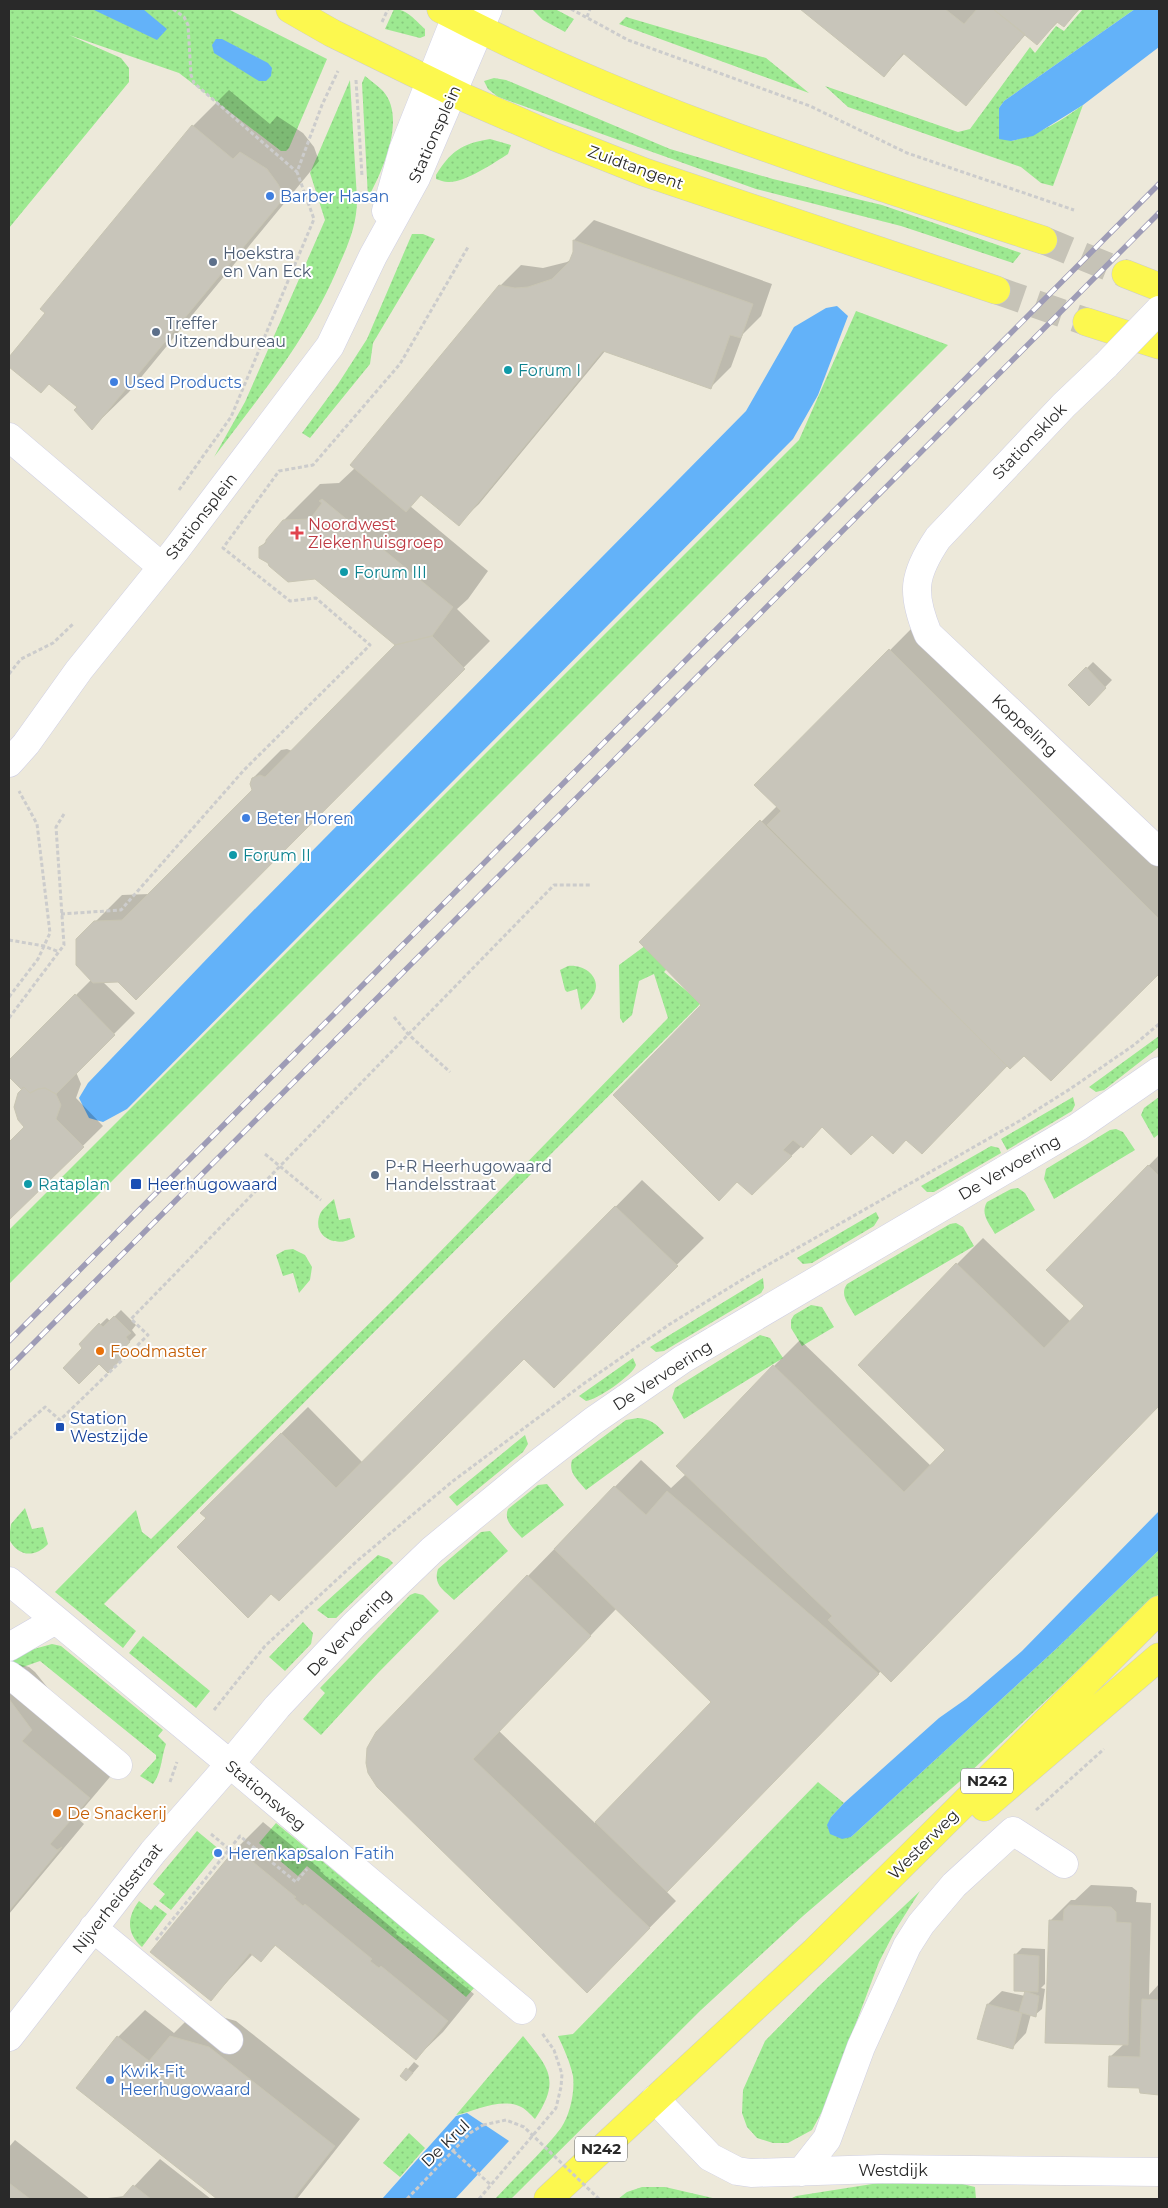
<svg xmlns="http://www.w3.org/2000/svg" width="1168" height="2208" font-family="Montserrat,sans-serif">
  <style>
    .grass { fill: url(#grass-dots) }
    .water { fill: #63b2f9 }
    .shadow { fill: #0003; fill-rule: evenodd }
    .building { fill: #c8c5ba; stroke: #c8c5b3 }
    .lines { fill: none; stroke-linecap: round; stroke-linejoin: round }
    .major-tunnel { stroke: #c6c3b7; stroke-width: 28; stroke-dasharray: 28 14; stroke-linecap: butt }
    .minor-casing { stroke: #cfcfe4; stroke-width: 29 }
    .major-casing { stroke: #ccc; stroke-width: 29 }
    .path { stroke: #ccc; stroke-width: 3; stroke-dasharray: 4 2.5; stroke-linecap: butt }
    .minor { stroke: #fff; stroke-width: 28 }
    .major { stroke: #fcf84f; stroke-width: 28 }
    .rail-casing { stroke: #9e9cb6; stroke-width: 5.5 }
    .rail { stroke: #fff; stroke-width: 4; stroke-dasharray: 11; stroke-linecap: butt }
    .minor-bridge-casing { stroke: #cfcfe4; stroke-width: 29; stroke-linecap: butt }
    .path-bridge { stroke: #ccc; stroke-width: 3; stroke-dasharray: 4 2.5; stroke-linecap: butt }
    .minor-bridge { stroke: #fff; stroke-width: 28 }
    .shop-dot { fill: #3f7fe0; stroke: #fff; stroke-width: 2 }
    .service-dot { fill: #5c6f8a; stroke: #fff; stroke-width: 2 }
    .culture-dot { fill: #0f9aa8; stroke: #fff; stroke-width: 2 }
    .health-dot { fill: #e0444e; stroke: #fff; stroke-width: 2 }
    .transit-dot { fill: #1a4fb4; stroke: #fff; stroke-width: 2 }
    .food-dot { fill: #e8710a; stroke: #fff; stroke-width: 2 }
    .labels { text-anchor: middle; stroke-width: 4; stroke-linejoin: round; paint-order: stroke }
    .shield { fill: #fff; stroke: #696969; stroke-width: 1 }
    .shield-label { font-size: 15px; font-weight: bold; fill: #292929 }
    .street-label { font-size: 16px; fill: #292929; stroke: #fff }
    .shop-label { font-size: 16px; fill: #366cbe; stroke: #fff; text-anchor: start }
    .service-label { font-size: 16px; fill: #4e5e75; stroke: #fff; text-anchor: start }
    .culture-label { font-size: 16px; fill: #0d838f; stroke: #fff; text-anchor: start }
    .health-label { font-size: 16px; fill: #be3a42; stroke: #fff; text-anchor: start }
    .transit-label { font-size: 16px; fill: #164399; stroke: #fff; text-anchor: start }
    .food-label { font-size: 16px; fill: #c56008; stroke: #fff; text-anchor: start }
  </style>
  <defs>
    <pattern id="grass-dots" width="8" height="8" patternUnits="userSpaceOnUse" patternTransform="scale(1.25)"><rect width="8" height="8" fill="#9de991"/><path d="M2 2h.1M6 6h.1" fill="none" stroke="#87c87d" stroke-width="1.8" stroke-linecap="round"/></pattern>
  </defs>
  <rect width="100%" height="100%" fill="#ede9da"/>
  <!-- grass -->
  <path class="grass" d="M9,9H228L327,59L289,148L286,151H281L179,73L69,35L121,58L129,68V82L9,228Z
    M394,9C407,9 416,21 425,29V36L420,38L385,29Z
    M532,9H555L574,19L565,32L543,20Z
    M1083,9H1135L1004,101L999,108L1011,141C1040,134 1059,122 1083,105L1053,186L1041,183L1021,167L848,107L825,86L958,132L970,129L1030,47L1035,53L1056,26L1064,31Z
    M626,17L766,58L809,93L619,24Z
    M365,76C371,81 378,86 383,91C407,118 382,172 368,198L362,83Z
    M494,78L506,80L670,149L773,179L882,205L1021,253L1013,263L901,226L756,189L498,97L488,89L484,81Z
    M350,80L357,199C357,224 349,243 339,265C310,336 260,396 214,457L245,402L325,220L310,173Z
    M490,139L511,145L508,154C494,163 464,183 448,182C444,182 440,180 436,179V175C451,151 461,144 490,139Z
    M412,234H423L435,239L373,343L370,364L310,438L302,433L338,384L367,339Z
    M856,311L948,345L9,1284V1230L799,440Z
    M657,937L676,959L664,972L701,1003L104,1604L136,1631L123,1648L55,1592L136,1510L142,1532L151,1539L394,1299L668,1018L654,974L639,981L632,1015L623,1023L620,1018L619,965Z
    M568,966C584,964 602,977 594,994C591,1000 586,1005 581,1010L577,989L567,992L565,990L560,970Z
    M1159,1036V1047L1104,1090L1096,1092L1089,1087Z
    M1073,1097L1075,1105L1072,1111L1007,1150L1001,1139Z
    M1159,1097V1134L1154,1138L1141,1115L1144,1108Z
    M1116,1129L1123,1132L1135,1150L1054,1199L1044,1179L1046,1169L1110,1130Z
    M991,1146L999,1148L1001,1153L934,1192H927L921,1186Z
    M1018,1188L1025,1193L1035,1210L995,1234C989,1223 980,1214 987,1202L1011,1189Z
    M334,1199L339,1220L350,1218L355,1237C337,1249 311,1237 320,1214C323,1208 329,1204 334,1199Z
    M876,1212L879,1218L874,1226L812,1263L803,1264L797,1258Z
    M956,1223L963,1227L974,1246L855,1316C849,1305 839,1295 847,1284L950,1224Z
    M293,1249L305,1255L312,1267L310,1280L299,1293L293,1273L283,1276L276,1255L285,1250Z
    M763,1278L764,1288L761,1293L664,1351L656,1352L650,1347Z
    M811,1305L822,1307L834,1327L802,1346L791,1328V1320L794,1315Z
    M760,1335L770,1338L783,1358L684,1419L672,1398L675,1388Z
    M633,1358L636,1365C633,1375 597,1400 586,1401L579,1396Z
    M638,1418C650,1419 657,1424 664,1433L586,1490C578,1480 568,1473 572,1460L626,1420Z
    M525,1435L528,1444L523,1452L457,1506L449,1497Z
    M547,1484L564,1505L522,1538C515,1530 503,1521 508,1509L538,1485Z
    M25,1508L32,1529L43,1527L48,1544C35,1558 18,1557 9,1539L11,1524Z
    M490,1531L508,1551L454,1600C443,1589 433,1585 438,1569L481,1532Z
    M1159,1550V1594L966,1776L803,1916L701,2010L511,2199H495C516,2176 542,2153 561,2128C570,2115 575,2092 573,2076C570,2062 564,2049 558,2036L573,2034L818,1782L844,1803L831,1817L851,1837L1055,1650Z
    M378,1555L389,1559L393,1563L336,1618H328L317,1610Z
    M415,1593L423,1595L439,1611L378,1673L321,1735L303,1719L325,1693L320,1688L410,1595Z
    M303,1622L313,1633L311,1644L285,1671L269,1657Z
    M143,1636L210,1691L196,1708L129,1653Z
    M52,1644L61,1646L163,1730L158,1736L166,1744C161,1758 162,1772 153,1784L140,1776L156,1759V1755L40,1661L20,1668H16L12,1661L16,1654Z
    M276,1823L475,1987L466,1997L307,1866L298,1876L259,1843Z
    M197,1831L220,1850L171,1910L159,1901L165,1894L153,1884Z
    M920,1891L896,1929L879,1962L824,2108L812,2130L788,2143H773L757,2138L747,2127L742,2113L743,2090L765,2041L818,1987Z
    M139,1901L151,1910L155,1905L167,1914L142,1947C126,1933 127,1917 139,1901Z
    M523,2036C549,2068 561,2080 535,2119C531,2115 525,2108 519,2106C500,2098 475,2111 456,2115Z
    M409,2133L425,2148L400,2177L383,2163Z
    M950,2181L975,2187L976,2199H790L796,2196L885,2182Z
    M642,2187H665L717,2199H618L627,2192Z"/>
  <!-- water -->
  <path class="water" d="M92,9H143L167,29L157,40Z
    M1135,9H1159V47L1083,105L1033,136L1011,141L999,139V108L1004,101Z
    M216,39H222L268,63L272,68L271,76L266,81H259L214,53L212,45Z
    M837,306L848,316L818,395L793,439L127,1109L103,1122L89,1118L79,1098L88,1083L246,918L746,411L794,327L826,308Z
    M1159,1511V1550L1055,1650L851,1837L842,1839L830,1834L827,1825L831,1817L844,1803L939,1718L966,1699L1022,1651Z
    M467,2113L509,2141L455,2199H382L456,2116Z"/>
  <!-- shadow -->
  <path class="shadow" d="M802,9L978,10L1080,9L1064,25L1059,21L1037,43L1026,34L966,104L905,53L884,76Z
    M229,90L270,124L277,116L303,133L314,147L319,161L129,392L93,427L78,406L49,383L41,391L9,365V359L193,126Z
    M594,220L772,284L761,316L743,334L731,367L710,388L606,350L479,504L458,524L422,494L410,506L488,571L468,599L457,609L490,641L136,998L118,981H102L135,1013L76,1072L81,1084L76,1098L103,1126L9,1219V1143L26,1127L15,1107L16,1101L23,1089L9,1075V1062L92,979L77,940L122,895L150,894L253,791L254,777L281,750L287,749L292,751L397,644L316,577L261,547L283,521L320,484L339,483L355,468L500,286L521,265L543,268L567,262L573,258L574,240Z
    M917,623L1159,866V973L1051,1080L1024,1054L1007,1065L948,1126L907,1139L823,1126L752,1193L703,1005L641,942L777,806L756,785Z
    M1093,662L1112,680L1089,704L1070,685Z
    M1159,1155V1405L917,1654L881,1671L666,1891L676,1901L614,1964L378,1786L528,1576L641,1460L671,1488L686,1474L774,1366L800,1340L931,1466L947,1449L957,1264L983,1238L1071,1322L1086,1306L1048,1270ZM617,1608L713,1702L595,1823L499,1731Z
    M642,1180L704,1238L554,1386L524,1357L279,1599L207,1518L228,1486L308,1407L363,1463Z
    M121,1310L136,1325L132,1330L136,1335L124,1347L127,1351L108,1371L80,1344L107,1318L110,1321Z
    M19,1664L29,1667L35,1672L115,1771L76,1817L84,1824L9,1914V1666Z
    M263,1822L319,1868L321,1870L320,1871L330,1880L332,1878L397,1932L396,1934L407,1942L408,1941L474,1994L443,2032L416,2058L277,1944L261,1960L253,1954L211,1999L152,1951L237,1848Z
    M1091,1885L1132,1887L1137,1891L1136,1902L1151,1903L1149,1995L1159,1984V2093H1147L1111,2056L1124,2044L1050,1921L1071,1900H1075Z
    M1022,1948L1045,1949V1984L1041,1988L1045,1989L1042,2009L1035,2015L1031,2014L1026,2033L1013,2047L988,2004L1002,1991L1025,1996L1026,1991L1015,1955Z
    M145,2010L174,2033L197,2010L236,2021L360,2119L297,2199H219L78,2088L118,2037Z
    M414,2062L419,2066L413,2073L402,2076Z
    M15,2140L90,2199H9V2147Z
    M160,2159L211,2199H99L125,2196Z"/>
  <!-- building -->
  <path class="building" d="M800,9H945L964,24L977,9H993L1025,34L966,106L903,53L884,77Z
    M993,9H1079L1064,27L1057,22L1037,45Z
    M192,125L233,159L240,152L267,169L278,184L285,197L92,430L74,410L77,407L49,384L41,393L9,367V357L45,313L40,309Z
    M573,240L753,304L741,338L730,335L711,389L603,351L459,526L421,495L406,512L350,465L499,285L515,288L528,287L552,279L569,262L573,252Z
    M322,499L453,607L432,636L395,645L315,579L288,582L269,566L268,563L259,558V547L266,543V540L283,520L310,519L322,503L319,501Z
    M432,636L465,669L136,1000L118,982L93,983L76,965V939L94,921L122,920L252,790L250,784L252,778L260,775L265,777L395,645Z
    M889,649L1159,919V974L1051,1081L1024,1056L1010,1069L767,825L781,811L754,785Z
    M1086,667L1106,688L1089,706L1068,685Z
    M760,820L1007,1066L922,1154L906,1140L893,1154L872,1135L851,1155L822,1127L803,1148L793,1140L783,1150L792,1156L752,1195L737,1182L719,1201L613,1095L701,1005L639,942Z
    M75,994L115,1035L56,1094L45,1088L38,1089L30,1093L24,1087L21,1089L9,1077V1060Z
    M24,1087L30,1093L38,1089L45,1088L56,1094L61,1105L56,1119L84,1147L9,1220V1142L24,1127L18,1120L14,1107L18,1093Z
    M1148,1165L1159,1176V1406L891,1682L828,1620L832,1616L676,1466L773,1365L904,1492L945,1450L858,1365L956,1263L1044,1348L1084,1306L1046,1270Z
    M615,1206L678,1266L554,1388L524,1359L279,1601L271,1594L248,1618L177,1547L206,1518L200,1513L281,1433L336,1488Z
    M114,1316L131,1333L126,1337L130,1342L118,1355L121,1359L108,1373L99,1364L79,1384L63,1368L82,1348L79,1344L99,1323L103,1327Z
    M614,1486L646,1515L667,1491L879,1674L667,1892L595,1822L711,1702L554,1549Z
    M527,1575L591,1636L473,1759L650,1928L587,1993L377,1787L368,1773L366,1763L367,1748L376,1732Z
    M9,1699L32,1730L22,1741L90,1798L50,1844L57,1850L62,1847L9,1911Z
    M236,1848L292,1894L296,1897L294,1898L303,1906L305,1904L372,1959L370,1961L379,1968L381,1966L448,2021L416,2060L275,1945L261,1962L250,1953L211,2001L150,1952Z
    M1069,1905L1111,1907L1116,1912V1922L1131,1923L1128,2045L1045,2043L1049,1920L1063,1921L1064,1910Z
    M1014,1954L1039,1956L1038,1992L1014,1991Z
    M1025,1991L1039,1996L1036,2017L1019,2012Z
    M1142,1999L1159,2000V2095L1140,2093L1139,2088L1108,2087L1109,2056L1140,2057Z
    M987,2004L1022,2013L1013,2049L977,2039Z
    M117,2036L149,2061L170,2036L209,2047L335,2146L293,2199H217L76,2088Z
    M406,2068L413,2073L406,2081L400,2076Z
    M9,2183L30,2199H9Z
    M133,2185L151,2199H121Z"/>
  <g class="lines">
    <!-- major-tunnel -->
    <path class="major-tunnel" d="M1043,240L1126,274
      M996,290L1087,322"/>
    <!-- minor casing -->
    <g class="minor-casing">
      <path id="minor" d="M386,211L403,150L459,9
        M1106,365L1064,405L938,538C913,575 911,593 928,634L1159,852
        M9,437L162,567
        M9,763L26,744L79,670L175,551L330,346L373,256L416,178L488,9
        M9,1581L230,1764L522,2010
        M9,1647L54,1621
        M9,1675L20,1683L118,1765
        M93,1928L229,2040
        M9,2037L153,1852L230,1764L277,1707L354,1625L432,1550L532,1468L593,1421L683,1359L1078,1127L1159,1071
        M655,2099L710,2157L737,2171L751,2173L880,2169L1159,2172
        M801,2172L827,2139L861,2047L907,1946L921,1924L954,1885L1013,1831L1064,1864"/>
    </g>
    <!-- major casing -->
    <g class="major-casing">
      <path id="major" d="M290,9L332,33L465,98L553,136L644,172L996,290
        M441,9C633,110 838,173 1043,240
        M1126,274L1159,287
        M1087,322L1159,345
        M984,1807L1159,1657
        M548,2199L814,1952L1159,1610"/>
    </g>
    <!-- path -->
    <path class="path" d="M173,9L184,17L188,25L191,75L194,83L297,172
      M571,9L628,40L810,106L907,153L1074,210
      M587,17L590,9
      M382,22L388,9
      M356,80L362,176
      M179,490L231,417L314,219L297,172L322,105L338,71
      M9,674L21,659L53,643L73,624
      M61,914L121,910L244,770L370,645L316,598L290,601L223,548L279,471L313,465L400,364L468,247
      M9,940L44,946L59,952
      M9,997L38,959L50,933L37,824L19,791
      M394,1017L408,1034L450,1072
      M9,1018L64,945L56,827L64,814
      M265,1154L321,1200
      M9,1439L45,1407L60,1420L148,1335L131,1319L554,885H590
      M214,1710L265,1646L357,1561L453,1481L586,1382L670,1324L745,1278L1021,1120L1070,1089L1134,1045L1159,1024
      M170,1782L177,1762
      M1036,1810L1104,1749
      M211,1834L229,1849
      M156,1940L240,1836L296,1882L307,1869
      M453,2151L491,2185
      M407,2199L470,2133L483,2125
      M479,2199L556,2108L561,2087L562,2074L554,2050L542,2033"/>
    <!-- minor -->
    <use href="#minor" class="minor"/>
    <!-- major -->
    <use href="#major" class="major"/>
    <!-- rail casing -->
    <g class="rail-casing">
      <path id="rail" d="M9,1341L1159,184
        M9,1368L1159,213"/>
    </g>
    <!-- rail -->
    <use href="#rail" class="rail"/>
    <!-- minor-bridge casing -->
    <g class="minor-bridge-casing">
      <path id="minor-bridge" d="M1106,365L1159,310"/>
    </g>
    <!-- path-bridge -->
    <path class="path-bridge" d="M483,2125L506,2120L524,2127L599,2199"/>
    <!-- minor-bridge -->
    <use href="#minor-bridge" class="minor-bridge"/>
  </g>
  <!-- markers -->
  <g class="shop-dot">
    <circle cx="270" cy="196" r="5"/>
    <circle cx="114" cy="382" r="5"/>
    <circle cx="246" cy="818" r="5"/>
    <circle cx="218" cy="1853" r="5"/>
    <circle cx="110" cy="2080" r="5"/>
  </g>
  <g class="service-dot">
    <circle cx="213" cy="262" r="5"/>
    <circle cx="156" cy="332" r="5"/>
    <circle cx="375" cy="1175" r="5"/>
  </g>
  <g class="culture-dot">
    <circle cx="508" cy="370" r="5"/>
    <circle cx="344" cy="572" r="5"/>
    <circle cx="233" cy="855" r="5"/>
    <circle cx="28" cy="1184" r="5"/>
  </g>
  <path class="health-dot" d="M294.5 525.5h5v5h5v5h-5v5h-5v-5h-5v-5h5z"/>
  <g class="transit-dot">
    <rect x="130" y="1178" width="12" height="12" rx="2.5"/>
    <rect x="55" y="1422" width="10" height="10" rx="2.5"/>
  </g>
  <g class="food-dot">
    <circle cx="100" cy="1351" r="5"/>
    <circle cx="57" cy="1813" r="5"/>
  </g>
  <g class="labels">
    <!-- shield labels -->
    <g class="shield">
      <rect x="961" y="1768.5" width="52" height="25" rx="4"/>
      <rect x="575" y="2136.5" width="52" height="25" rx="4"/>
    </g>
    <g class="shield-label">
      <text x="987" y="1786">N242</text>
      <text x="601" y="2154">N242</text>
    </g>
    <!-- street labels -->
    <g class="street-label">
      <text transform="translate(434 134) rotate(-66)" y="6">Stationsplein</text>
      <text transform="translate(636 167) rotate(20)" y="6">Zuidtangent</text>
      <text transform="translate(1029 441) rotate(-46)" y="6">Stationsklok</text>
      <text transform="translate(201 516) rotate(-52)" y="6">Stationsplein</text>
      <text transform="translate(1025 725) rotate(43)" y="6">Koppeling</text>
      <text transform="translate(1009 1167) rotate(-30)" y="6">De Vervoering</text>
      <text transform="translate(662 1375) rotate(-33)" y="6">De Vervoering</text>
      <text transform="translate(349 1632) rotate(-46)" y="6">De Vervoering</text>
      <text transform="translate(266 1795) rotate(40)" y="6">Stationsweg</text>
      <text transform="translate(923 1844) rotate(-45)" y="6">Westerweg</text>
      <text transform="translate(117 1898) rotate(-52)" y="6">Nijverheidsstraat</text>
      <text transform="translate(445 2143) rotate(-44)" y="6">De Krul</text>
      <text x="893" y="2176">Westdijk</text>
    </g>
    <!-- shop labels -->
    <g class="shop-label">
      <text x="280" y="202">Barber Hasan</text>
      <text x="124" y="388">Used Products</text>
      <text x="256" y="824">Beter Horen</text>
      <text x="228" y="1859">Herenkapsalon Fatih</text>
      <text x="120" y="2077">Kwik-Fit<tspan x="120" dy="18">Heerhugowaard</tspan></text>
    </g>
    <!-- service labels -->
    <g class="service-label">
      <text x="223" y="259">Hoekstra<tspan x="223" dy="18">en Van Eck</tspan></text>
      <text x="166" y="329">Treffer<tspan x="166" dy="18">Uitzendbureau</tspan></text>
      <text x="385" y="1172">P+R Heerhugowaard<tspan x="385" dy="18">Handelsstraat</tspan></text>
    </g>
    <!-- culture labels -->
    <g class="culture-label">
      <text x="518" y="376">Forum I</text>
      <text x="354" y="578">Forum III</text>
      <text x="243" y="861">Forum II</text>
      <text x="38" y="1190">Rataplan</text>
    </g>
    <!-- health labels -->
    <g class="health-label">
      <text x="308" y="530">Noordwest<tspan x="308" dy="18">Ziekenhuisgroep</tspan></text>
    </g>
    <!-- transit labels -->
    <g class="transit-label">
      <text x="147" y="1190">Heerhugowaard</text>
      <text x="70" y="1424">Station<tspan x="70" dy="18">Westzijde</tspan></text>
    </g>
    <!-- food labels -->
    <g class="food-label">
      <text x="110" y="1357">Foodmaster</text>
      <text x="67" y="1819">De Snackerij</text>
    </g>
  </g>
  <!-- border -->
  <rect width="1168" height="2208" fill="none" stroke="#292929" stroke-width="20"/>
</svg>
